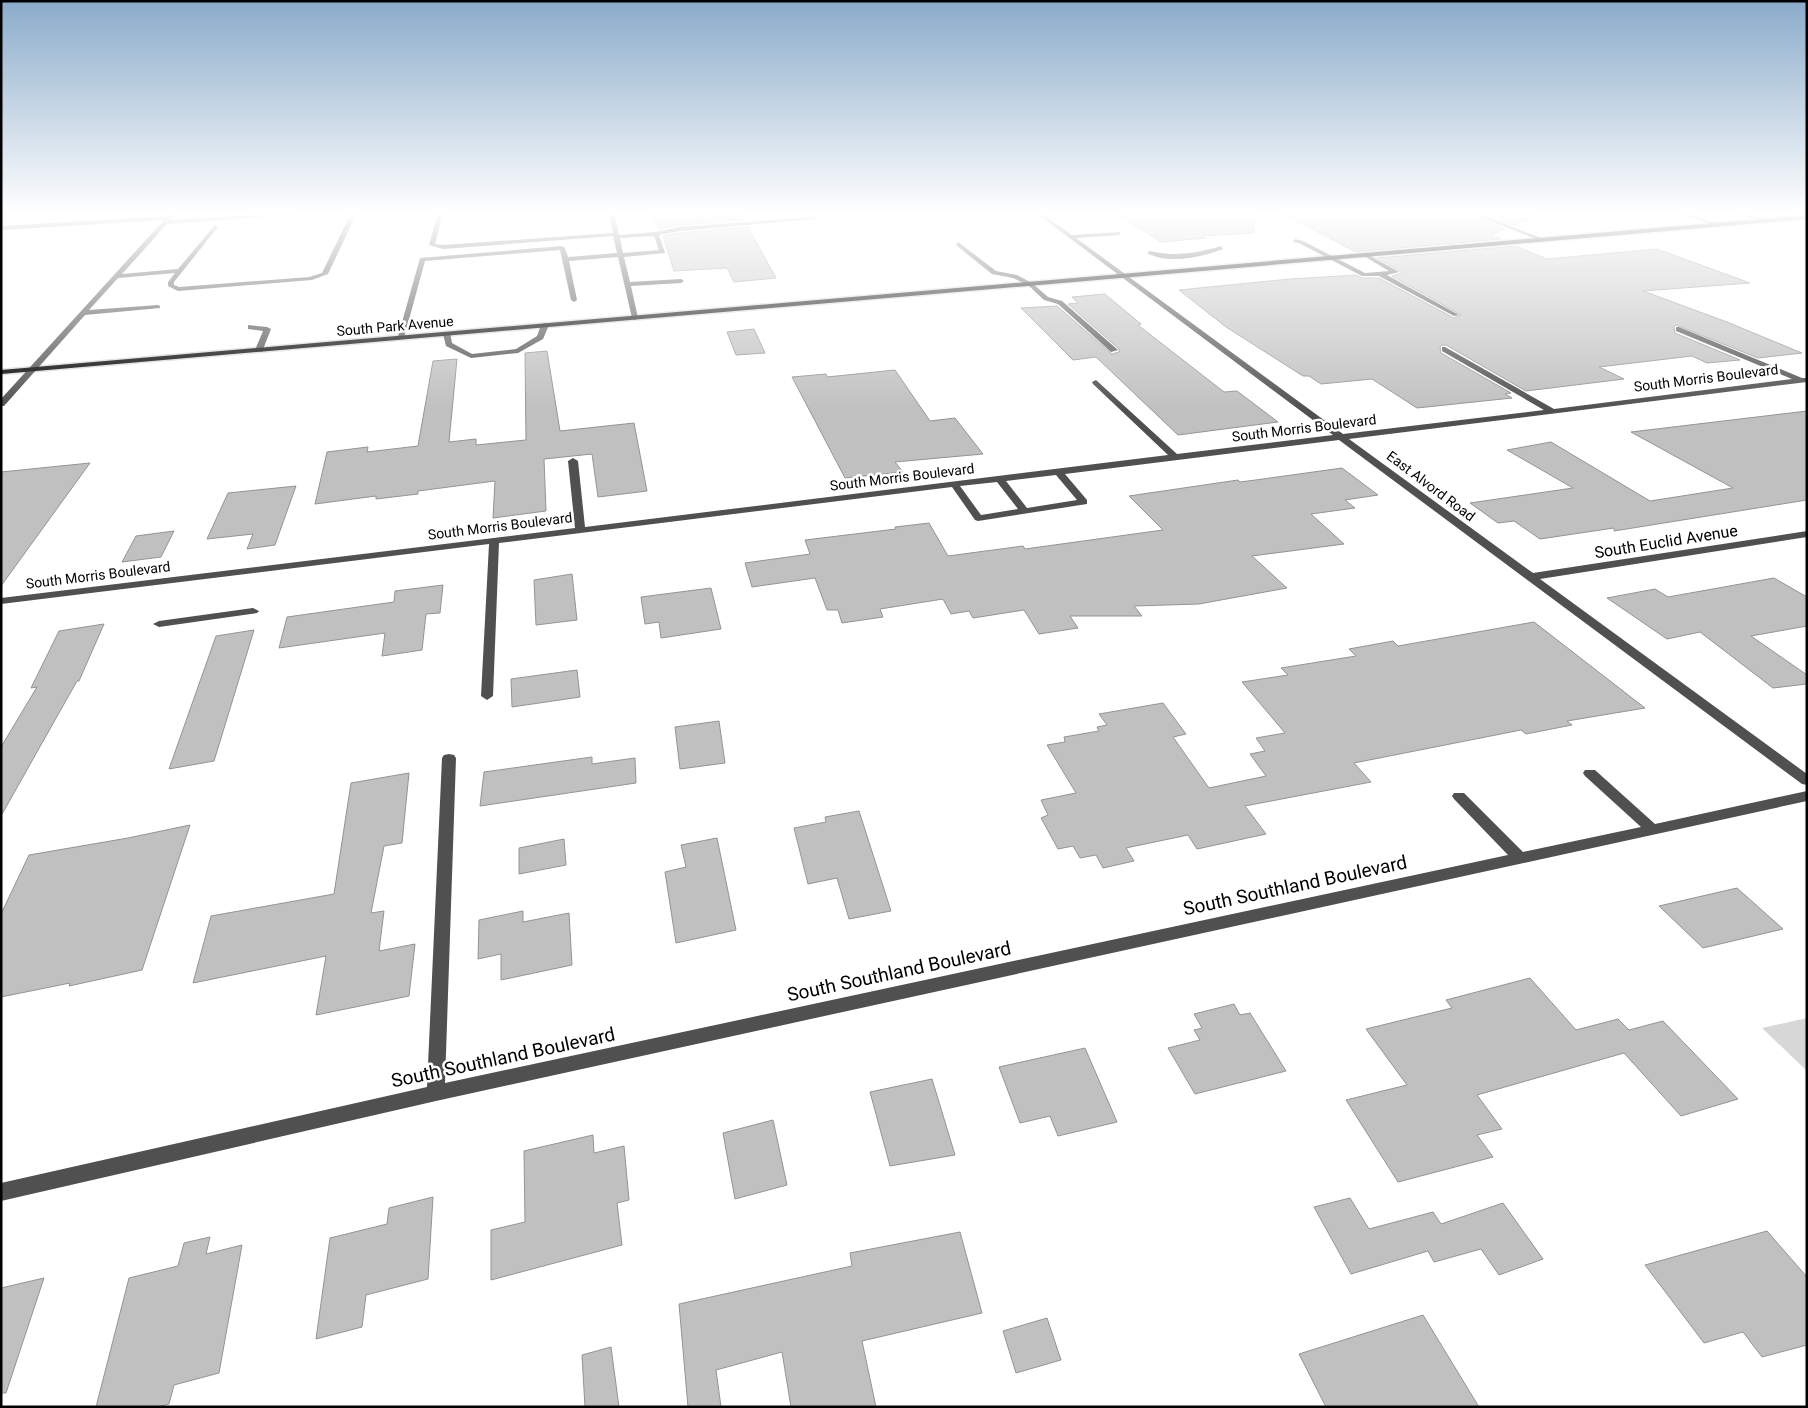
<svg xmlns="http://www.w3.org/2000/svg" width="1808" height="1408" font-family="Roboto,sans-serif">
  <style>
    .green { fill: #d7d7d7 }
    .building { fill: #c0c0c0; stroke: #949494 }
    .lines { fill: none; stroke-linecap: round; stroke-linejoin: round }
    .major-casing { stroke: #dbdbdb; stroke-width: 3 }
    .minor { fill: #505050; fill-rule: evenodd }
    .major { fill: #000; fill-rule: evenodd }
    .labels { text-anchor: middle; stroke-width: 5; stroke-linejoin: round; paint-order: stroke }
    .far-street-label { font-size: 14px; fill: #000; stroke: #fff }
    .street-label { font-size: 16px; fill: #000; stroke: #fff }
    .near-street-label { font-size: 19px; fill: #000; stroke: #fff }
  </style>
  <rect width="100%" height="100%" fill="#fff"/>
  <!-- green -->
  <path class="green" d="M1807,1018V1071L1762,1028Z"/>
  <!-- building -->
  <path class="building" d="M649,213H740L744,220L679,225L659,229Z
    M1115,213H1254V233L1202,236L1206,238L1161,242Z
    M1281,213H1468L1469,215L1505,229L1491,235L1501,239L1356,252Z
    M1481,213H1542L1513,225Z
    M748,227L776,278L734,282L727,268L674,271L663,236L679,233Z
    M1516,246L1547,259L1657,249L1750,283L1643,291L1727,322L1802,353L1758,358L1676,325L1674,327L1675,333L1740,360L1707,363L1692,356L1599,367L1624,379L1526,391L1446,345H1442L1440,347L1441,353L1511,393L1505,394L1512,398L1417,408L1372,379L1321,384L1309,376H1303L1226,327L1179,290L1290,279L1356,275L1362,278H1379L1454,318L1461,315L1392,276L1399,274L1401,272L1377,258Z
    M1105,294L1141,324L1138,325L1224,392L1237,391L1278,422L1178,435L1096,357L1073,360L1021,308L1057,306L1112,354L1119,352V349L1068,304L1078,303L1072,297Z
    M754,329L765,353L736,355L727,332Z
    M547,351L560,431L634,423L647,491L598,497L592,454L544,459L546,511L493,518L495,481L418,491V494L376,499V496L315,504L327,452L368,447L367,452L418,446L433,361L457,359L449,442L476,439V445L526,440L525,353Z
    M895,370L930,421L955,418L983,454L895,462L903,472L845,478L792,377L826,374L827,377Z
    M1807,411V500L1614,531V528L1540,539L1514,521L1498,523L1470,503L1573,488L1507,450L1551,442L1650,501L1733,488L1631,432Z
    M90,463L1,586V472Z
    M1342,468L1378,495L1345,500L1355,508L1311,514L1344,544L1252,556L1287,588L1199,604L1134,606L1142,616H1070L1078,628L1039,634L1024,610L973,618L969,611L951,614L943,599L880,609L883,617L842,623L838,610H827L815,578L752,587L745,563L810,554L805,540L896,529L895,527L929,523L948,556L1023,546L1025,549L1163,530L1129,496L1238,480L1240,482L1263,479Z
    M296,486L275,545L247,549L253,534L207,539L228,493Z
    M174,531L161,557L122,562L136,536Z
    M572,574L577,620L536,625L534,580Z
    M1774,578L1807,597V626L1751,636L1807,675V684L1773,688L1700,632L1667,639L1607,598L1655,589L1668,597Z
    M443,585L440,613L426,614L422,650L382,656L385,633L279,648L287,617L394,602L395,591Z
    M711,588L721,629L661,638L659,622L645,624L641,597Z
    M1534,622L1645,708L1567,721L1572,725L1526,734L1521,730L1354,763L1371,782L1245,806L1266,834L1197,849L1188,835L1126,848L1134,861L1103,868L1096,855L1080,858L1073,846L1058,849L1041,818L1048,815L1041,800L1076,793L1047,745L1065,742L1064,737L1099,731L1097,727L1107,725L1099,714L1163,703L1186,734L1173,737L1209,788L1266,776L1250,754L1265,751L1256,738L1285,733L1242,682L1288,675L1281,668L1356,656L1349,649L1393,641L1398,646Z
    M104,624L79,681H77L1,816V747L37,687L31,688L59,631Z
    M254,630L214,761L169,769L216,636Z
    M577,670L580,697L512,707L511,679Z
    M719,721L725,763L680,769L675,727Z
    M592,757V764L635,758L636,783L480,806L484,772Z
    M409,773L402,843L384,846L371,913L384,911L379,951L415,944L409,996L316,1015L326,956L193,983L211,916L334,894L351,783Z
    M859,811L891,911L849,919L837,878L808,884L794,828L826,822L825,817Z
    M190,825L142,970L69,986L70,983L1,997V914L29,855L128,838Z
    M717,838L736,930L676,943L665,872L686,867L681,845Z
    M564,839L566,865L519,874V848Z
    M1737,888L1783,929L1703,948L1659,906Z
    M523,911V922L569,913L572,965L501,980V954L478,959L479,920Z
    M1530,978L1576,1030L1618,1019L1629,1030L1663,1021L1738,1099L1681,1116L1624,1053L1477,1095L1502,1129L1477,1135L1493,1157L1398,1182L1346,1100L1407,1085L1366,1029L1452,1008L1446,1000Z
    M1234,1004L1240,1015L1250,1013L1286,1071L1195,1094L1168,1048L1200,1040L1194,1030L1202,1028L1194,1014Z
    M1085,1048L1117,1122L1058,1136L1050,1116L1020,1123L999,1067Z
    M932,1079L955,1155L890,1166L870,1092Z
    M773,1120L787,1185L735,1199L723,1133Z
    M593,1135L594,1153L624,1146L629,1200L617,1203L622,1245L491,1280V1230L525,1222L524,1151Z
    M433,1197L428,1279L366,1295L362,1327L316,1339L330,1238L387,1224L389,1208Z
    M1350,1198L1369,1229L1433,1212L1441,1224L1503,1203L1543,1259L1499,1275L1481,1249L1434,1262L1428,1251L1351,1274L1314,1207Z
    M1767,1231L1807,1277V1345L1762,1357L1743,1332L1704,1343L1645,1265Z
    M960,1232L982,1313L862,1341L876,1407H791L782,1352L716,1370L721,1407H688L679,1304L852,1266L850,1253Z
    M210,1237L206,1254L242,1245L219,1373L174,1385L169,1404L158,1407H96L129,1278L178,1266L184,1243Z
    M44,1278L6,1393H1V1288Z
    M1423,1315L1479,1407H1326L1299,1354Z
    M1047,1318L1061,1360L1016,1373L1003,1331Z
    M611,1347L619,1407H585L582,1355Z"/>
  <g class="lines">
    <!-- major casing -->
    <g class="major-casing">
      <path id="major" d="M1807,215V219L1,374V370Z"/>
    </g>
    <!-- minor -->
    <path class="minor" d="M170,213H176L170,220L292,213H316L167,224L122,274L178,269L215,225L218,227L174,282V285L179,287L309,277L322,273L351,213H357L328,274L312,280L178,291L168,286V282L175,273L118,278L89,310L158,305L160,306V308L85,315L4,406H1V399L164,220L1,230V226L167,216Z
      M438,213H443L435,244L443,245L613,233L609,213H614L619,235L656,232L679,227L814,217L817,219L679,231L659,235L665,253L624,257L630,282L681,279L684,281L681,283L631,286L638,318L635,320L632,318L618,257L569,261L577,300L574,302L571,300L560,250L425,261L404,338L397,340L420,258L562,246L565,248L568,257L617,253L613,236L443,249L429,245ZM654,236L659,250L623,253L620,238Z
      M1036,213H1041L1072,235L1121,232L1119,235L1076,238L1343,434L1544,410L1442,351V347H1445L1554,409L1792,379L1676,331V327H1679L1802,378H1807V382L1349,439L1533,573L1807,531V537L1540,579L1807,774V785L1802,784L1339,440L1065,474L1087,500V504L978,521L975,520L952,487L499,543L493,696L487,700L481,696L489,544L1,604V598L575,528L568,461L573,458L578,461L585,527L1168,455L1093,384L1092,382L1096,380L1177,454L1333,435ZM1056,475L1077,500L1027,508L1006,481ZM997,482L1018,509L981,515L960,486Z
      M1470,213H1477L1546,240L1541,241Z
      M1679,213H1686L1721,225L1716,226Z
      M1734,213H1742L1767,221L1764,223Z
      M1295,239L1303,241L1365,273L1389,271L1362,255L1367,254L1399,272L1387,275L1459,315L1454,316L1379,276H1362L1299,243L1293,242Z
      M958,242L996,271L1017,275L1032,283L1048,297L1062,301L1118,350L1111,352L1058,304L1044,300L1028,285L1013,278L992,274L956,245Z
      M1221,246L1223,249C1202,257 1168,265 1147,253L1150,251C1175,257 1197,253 1221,246Z
      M545,323L549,325L543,339L518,353L471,358L446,346L443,334L450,332L452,343L472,354L516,349L537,336L541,325Z
      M248,325L267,327L271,329L262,352L255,350L263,331L248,329Z
      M253,608L259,611L257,613L159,627L153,624L159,621Z
      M449,754L454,755L456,758L445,1083L1508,855L1454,799L1452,796L1454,793H1464L1523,852L1641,827L1585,776L1583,773L1585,770H1595L1655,824L1807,791V801L436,1101L1,1201V1183L427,1087L442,758L444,755Z"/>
    <!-- major -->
    <use href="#major" class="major"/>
  </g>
  <!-- sky -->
  <linearGradient id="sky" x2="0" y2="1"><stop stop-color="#8aabca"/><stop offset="0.52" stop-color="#fff"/><stop offset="1" stop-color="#fff" stop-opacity="0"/></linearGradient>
  <rect width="1808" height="410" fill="url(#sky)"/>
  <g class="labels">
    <!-- far-street labels -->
    <g class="far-street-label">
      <text transform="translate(395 326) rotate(-5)" y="5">South Park Avenue</text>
      <text transform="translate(1706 378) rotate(-7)" y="5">South Morris Boulevard</text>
      <text transform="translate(1304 428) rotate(-7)" y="5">South Morris Boulevard</text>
      <text transform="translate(902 477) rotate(-7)" y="5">South Morris Boulevard</text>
      <text transform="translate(1431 486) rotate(37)" y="5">East Alvord Road</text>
      <text transform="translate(500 526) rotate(-7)" y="5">South Morris Boulevard</text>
      <text transform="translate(98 575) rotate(-7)" y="5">South Morris Boulevard</text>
    </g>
    <!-- street labels -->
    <g class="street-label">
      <text transform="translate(1666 541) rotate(-9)" y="6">South Euclid Avenue</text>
    </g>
    <!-- near-street labels -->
    <g class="near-street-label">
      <text transform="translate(1295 885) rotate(-12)" y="7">South Southland Boulevard</text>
      <text transform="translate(899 971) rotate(-12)" y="7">South Southland Boulevard</text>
      <text transform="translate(503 1057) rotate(-12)" y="7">South Southland Boulevard</text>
    </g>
  </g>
  <!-- border -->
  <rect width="1808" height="1408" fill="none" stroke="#000000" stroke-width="5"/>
</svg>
